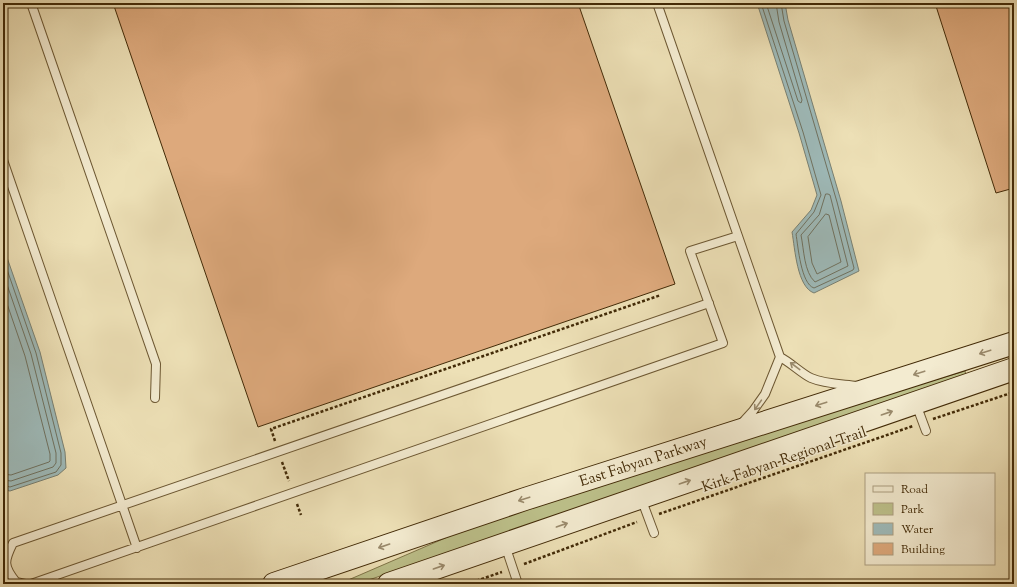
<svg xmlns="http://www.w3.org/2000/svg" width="1017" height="587" font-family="'Sorts Mill Goudy',serif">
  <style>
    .green { fill: #bdc18b; stroke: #807649 }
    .water { fill: #9ebab9; stroke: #798072 }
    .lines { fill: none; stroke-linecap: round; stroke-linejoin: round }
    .shore { stroke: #707260; stroke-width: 1 }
    .building { fill: #dda97c; stroke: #422a07 }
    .lane-casing { stroke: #6d5833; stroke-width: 10 }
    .secondary-casing { stroke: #422a07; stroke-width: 24 }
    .path { stroke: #422a07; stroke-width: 2.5; stroke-dasharray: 3 2; stroke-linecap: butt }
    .lane { stroke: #f3ebd0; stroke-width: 8 }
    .secondary { stroke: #f3ebd0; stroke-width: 22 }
    .oneway { stroke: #9a8a6c }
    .labels { text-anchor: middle; stroke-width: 3.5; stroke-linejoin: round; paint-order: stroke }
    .street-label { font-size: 15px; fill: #422a07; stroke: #f3ebd0 }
  </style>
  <rect width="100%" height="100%" fill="#ede0b6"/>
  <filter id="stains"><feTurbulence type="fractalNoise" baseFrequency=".005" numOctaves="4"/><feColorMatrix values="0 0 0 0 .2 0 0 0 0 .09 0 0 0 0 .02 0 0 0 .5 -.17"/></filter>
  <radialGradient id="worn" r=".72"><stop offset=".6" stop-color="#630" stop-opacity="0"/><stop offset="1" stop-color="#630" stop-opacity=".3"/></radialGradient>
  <!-- green -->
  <path class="green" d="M965,371L966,375L357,584H339L473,526L871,399Z"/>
  <!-- water -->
  <path class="water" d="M757,3H785L788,20L841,201L859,271L814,293C797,287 795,249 792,232L811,210L817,195L799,133Z
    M3,246L40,352L65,452L66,468L58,475L10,491L5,490L3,486Z"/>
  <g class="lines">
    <!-- shore -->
    <path class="shore" d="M761,3L803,132L821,195L814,212L796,234C798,246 801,284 814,288L853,270L854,268L837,202L784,21L781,3
      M766,3L798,101L801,103L802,100L779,22L776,3
      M826,194H828L830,195L848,266L815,282C804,272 804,250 801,235L819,215Z
      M826,214L829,215L841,262L817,274L812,263L808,237Z
      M3,258L36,353L61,453V465L56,472L10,487L3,485
      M3,273L31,354L56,453V463L53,467L11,481L3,480
      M3,292L25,356L50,454V461L49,462L11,475L3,474"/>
  </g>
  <!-- building -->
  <path class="building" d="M113,3H578L675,284L258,427Z
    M935,3H1014V188L996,193Z"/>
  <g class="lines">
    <!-- lane casing -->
    <g class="lane-casing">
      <path id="lane" d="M31,3L156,364L155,398
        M657,3L780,357L765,394L753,411L742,423
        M3,160L137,548
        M780,357C790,362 802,374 811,378C825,384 842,384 857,386
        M916,404L926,431
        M641,498L654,533
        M505,545L518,584
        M25,584L16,582C3,566 4,561 13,543L709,303
        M31,584L723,343L690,251L738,236"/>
    </g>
    <!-- secondary casing -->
    <g class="secondary-casing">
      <path id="secondary" d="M274,584L525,499L1014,343
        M389,584L1014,369"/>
    </g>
    <!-- path -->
    <path class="path" d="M933,419L1014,392
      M275,441L271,429L661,295
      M282,462L289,481
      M297,504L301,515
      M659,514L913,426
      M524,564L637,522
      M467,584L502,572"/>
    <!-- lane -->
    <use href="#lane" class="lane"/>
    <!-- secondary -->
    <use href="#secondary" class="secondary"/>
  </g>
  <!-- one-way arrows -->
  <defs><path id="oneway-shaft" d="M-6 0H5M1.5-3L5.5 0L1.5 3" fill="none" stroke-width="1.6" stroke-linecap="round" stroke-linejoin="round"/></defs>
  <g class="oneway">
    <use href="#oneway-shaft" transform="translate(985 352) rotate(162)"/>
    <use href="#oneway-shaft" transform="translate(795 366) rotate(-143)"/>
    <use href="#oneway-shaft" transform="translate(919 373) rotate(162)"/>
    <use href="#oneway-shaft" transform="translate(821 404) rotate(162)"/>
    <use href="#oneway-shaft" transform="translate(758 405) rotate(125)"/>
    <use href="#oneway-shaft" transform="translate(887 413) rotate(-19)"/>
    <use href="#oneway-shaft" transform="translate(685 482) rotate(-19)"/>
    <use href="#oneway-shaft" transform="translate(524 499) rotate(162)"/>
    <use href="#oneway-shaft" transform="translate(562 525) rotate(-19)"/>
    <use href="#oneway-shaft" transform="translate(384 546) rotate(161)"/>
    <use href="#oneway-shaft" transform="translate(439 567) rotate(-19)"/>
  </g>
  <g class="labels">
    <!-- street labels -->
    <g class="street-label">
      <text transform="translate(784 459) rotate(-19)" y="5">Kirk-Fabyan Regional Trail</text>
      <text transform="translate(643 461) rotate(-18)" y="5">East Fabyan Parkway</text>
    </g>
  </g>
  <!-- margin -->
  <rect width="1017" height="587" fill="none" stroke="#ede0b6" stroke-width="16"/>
  <rect x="4" y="4" width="1009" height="579" fill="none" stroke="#422a07" stroke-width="2"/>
  <rect x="8" y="8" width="1001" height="571" fill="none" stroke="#422a07"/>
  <!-- legend -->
  <rect x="865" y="473" width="130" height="92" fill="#f3ebd0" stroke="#ac9e80"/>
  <rect x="873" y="486" width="20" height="6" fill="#f3ebd0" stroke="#ac9e80"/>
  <text x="901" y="493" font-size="12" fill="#422a07">Road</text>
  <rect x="873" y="503" width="20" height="12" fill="#bdc18b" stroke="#ac9e80"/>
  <text x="901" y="513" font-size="12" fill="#422a07">Park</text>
  <rect x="873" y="523" width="20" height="12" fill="#9ebab9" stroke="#ac9e80"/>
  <text x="901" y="533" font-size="12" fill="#422a07">Water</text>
  <rect x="873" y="543" width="20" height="12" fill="#dda97c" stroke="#ac9e80"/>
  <text x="901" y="553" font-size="12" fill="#422a07">Building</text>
  <rect width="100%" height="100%" filter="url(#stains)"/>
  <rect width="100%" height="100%" fill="url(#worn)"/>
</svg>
